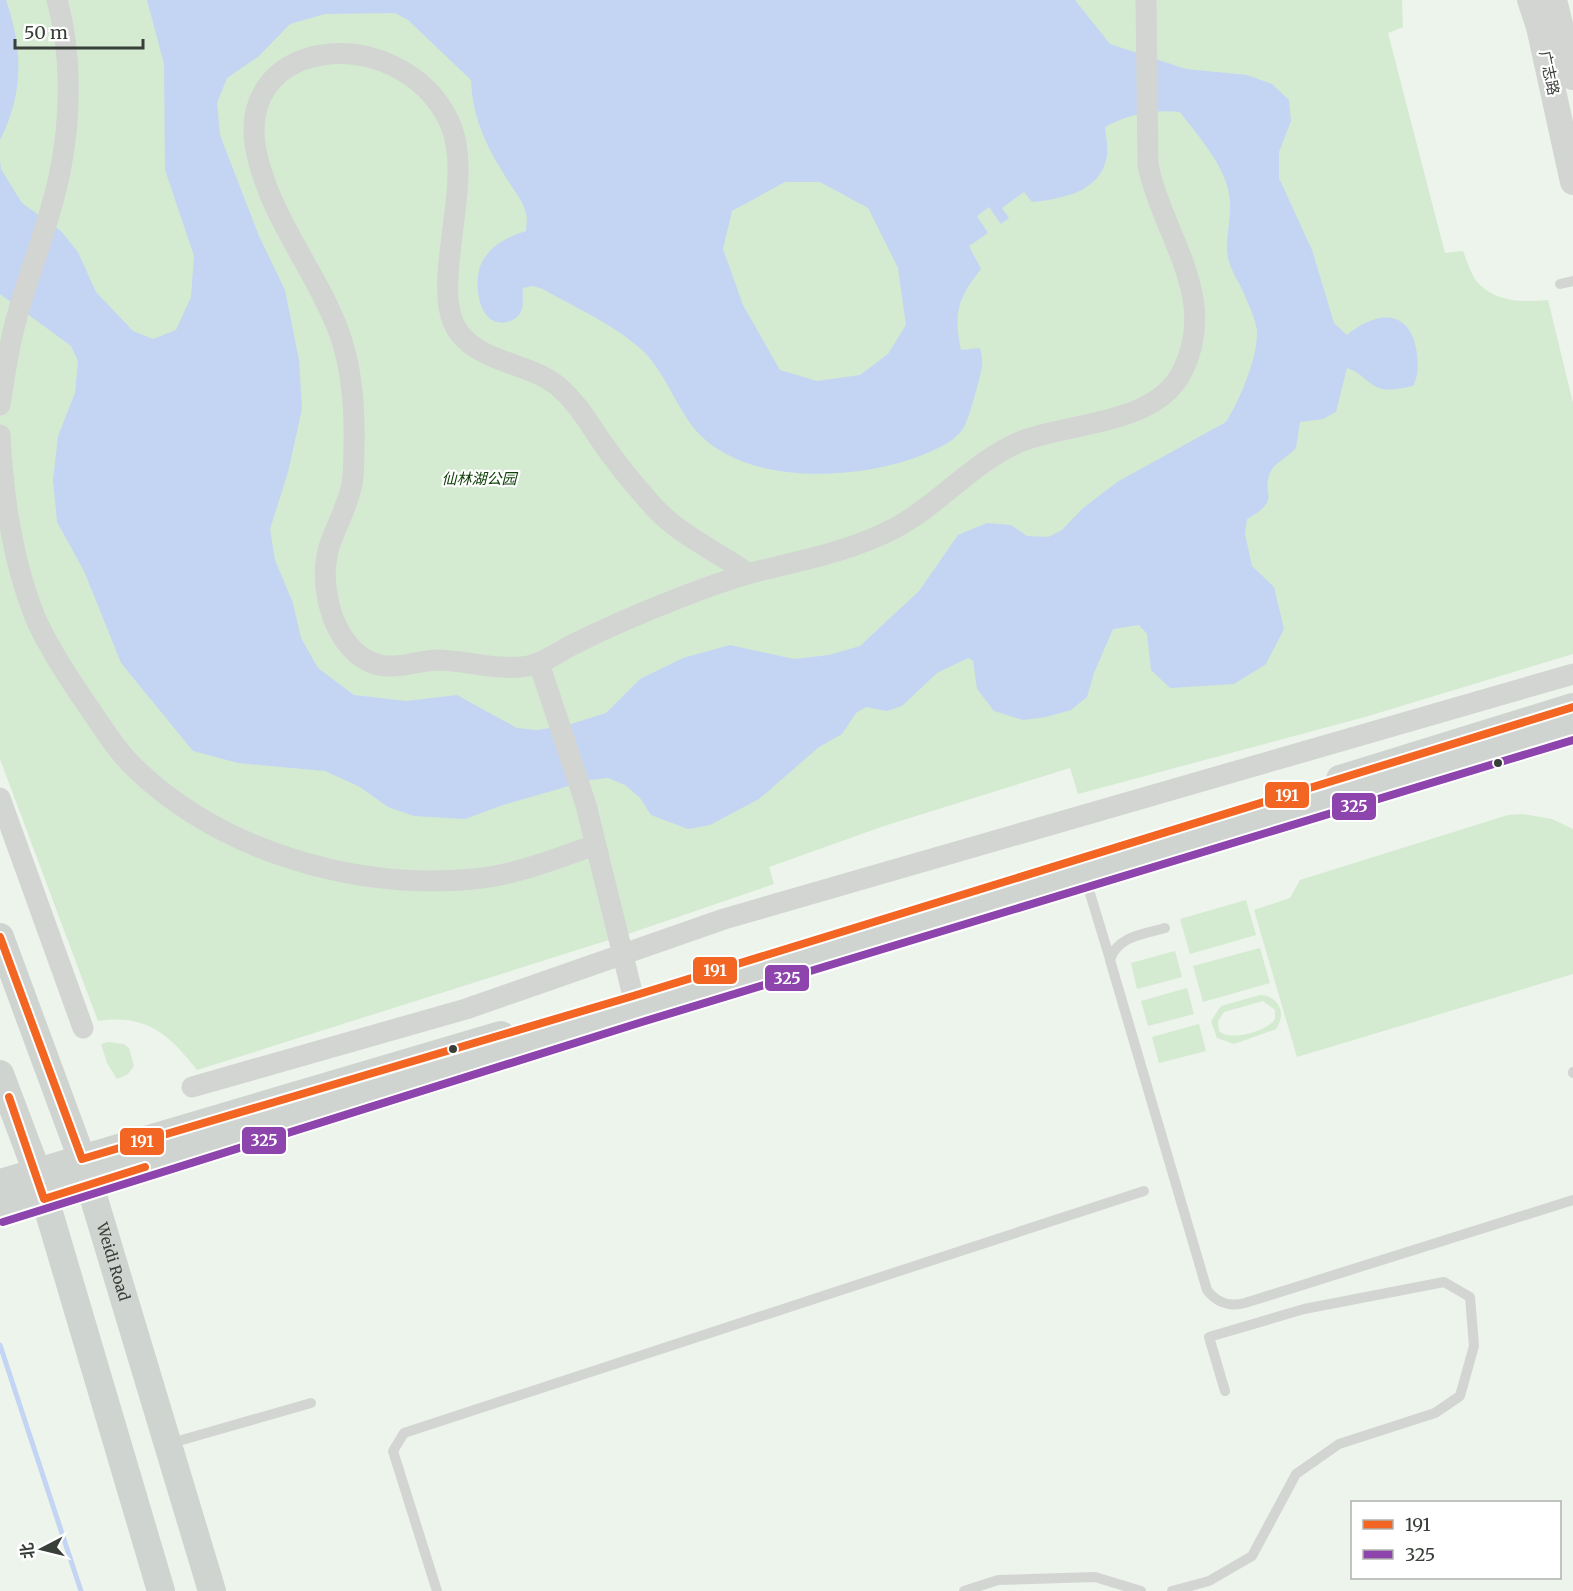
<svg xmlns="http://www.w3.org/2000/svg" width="1573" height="1591" font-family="Merriweather,'Noto Sans SC',serif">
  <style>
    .green { fill: #d4ebd1; fill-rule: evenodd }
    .water { fill: #c3d5f3; fill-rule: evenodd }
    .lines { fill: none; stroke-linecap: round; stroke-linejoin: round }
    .stream { stroke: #c3d5f3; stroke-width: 5 }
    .service { stroke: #d3d5d3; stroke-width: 10 }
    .minor { stroke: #d3d5d3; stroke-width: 21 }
    .tertiary { stroke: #d3d5d3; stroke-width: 26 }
    .secondary { stroke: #d0d4d0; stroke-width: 28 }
    .bus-1-casing { stroke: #fff; stroke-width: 12 }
    .bus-2-casing { stroke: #fff; stroke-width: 12 }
    .bus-1 { stroke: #f26522; stroke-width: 8 }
    .bus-2 { stroke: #8e44ad; stroke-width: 8 }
    .bus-dot { fill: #383e38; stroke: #fff; stroke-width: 2 }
    .labels { text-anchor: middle; stroke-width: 4.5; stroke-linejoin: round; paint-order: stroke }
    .street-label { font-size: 15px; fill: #383e38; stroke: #fff }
    .park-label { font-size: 15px; font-style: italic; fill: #0d4107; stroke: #fff }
    .line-badge { stroke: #fff; stroke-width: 2 }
    .badge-label { font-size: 16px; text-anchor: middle; font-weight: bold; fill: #fff }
  </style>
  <rect width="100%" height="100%" fill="#ecf4eb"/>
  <!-- green -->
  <path class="green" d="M0,0H1402L1403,27L1388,33L1445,253L1463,251C1467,261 1472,278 1480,285C1499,303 1525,302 1548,300L1573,403V654L1365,717L1078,794L1070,768L884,826L769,867L774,884L631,933L197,1070C168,1033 146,1014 98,1021L0,759Z
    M1523,814L1552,819L1573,829V974L1297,1057L1254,910L1290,898L1300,880L1508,815Z
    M1246,900L1256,935L1190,954L1180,919Z
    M1260,948L1270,983L1203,1002L1193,966Z
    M1175,951L1182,977L1137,989L1131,963Z
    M1187,988L1194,1014L1148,1026L1141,1001Z
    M1260,995C1279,996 1287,1013 1276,1029L1234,1044L1217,1038L1211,1021L1221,1006ZM1263,1001L1275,1010V1019C1268,1031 1231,1042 1219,1031L1218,1021L1224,1012Z
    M1199,1024L1206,1051L1159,1063L1152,1037Z
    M108,1042L124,1044L129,1048L134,1066L128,1074L117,1079L107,1063L101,1044Z"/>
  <!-- water -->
  <path class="water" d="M0,0H6C23,49 24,93 0,140Z
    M147,0H1075L1110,44L1186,69L1247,75L1272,84L1289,100L1291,121L1279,152V178L1312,250L1334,323L1347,335C1377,310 1411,308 1417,354C1418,367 1419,374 1413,386C1402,388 1385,393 1375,386C1364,380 1360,372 1347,368L1336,412L1323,419L1300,422L1296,448C1289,456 1275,463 1271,471C1259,496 1284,498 1247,519L1245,534L1252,566L1274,587L1284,629L1266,664L1234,684L1170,688L1151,670L1147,634L1139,625L1113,629L1094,673L1087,697L1071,710L1046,717L1023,720L994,711L977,689L973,661L968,658L937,673L902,706L887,711L866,707L856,713L842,734L819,747L759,799L710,825L688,829L651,815L640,798L625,785L608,778L590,780L503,805L465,819L414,816L388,807L360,787L325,771L238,763L193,751L121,663L84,571L57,522L53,480L58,436L75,393L78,361L71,346L0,294V160L1,169L22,203L61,231L78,252L96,292L133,331L153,339L176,330L191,297L194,256L165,170L164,64ZM395,13L408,20L471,80C473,131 497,163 523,204L527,217L526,231C509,236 491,245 482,262C472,281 478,329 507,322C512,321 519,317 521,311C524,305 522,295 523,288L533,286L543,289C577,309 614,324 643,351C666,373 678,412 699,434C752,489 873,480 936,449C946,445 959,436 964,427C970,416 980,378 982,366C983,360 981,353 980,348L961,350C953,313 958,298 981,269L969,246L988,233L977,216L989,207L1001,224L1009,218L1002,208L1024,192L1032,202C1062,199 1101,192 1107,156C1108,147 1106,136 1105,127C1127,114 1155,109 1180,112C1200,139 1232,172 1230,208C1230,226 1225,240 1228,258C1231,272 1240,283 1245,296C1249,306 1256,320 1257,331C1258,357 1240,400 1226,422L1117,482L1082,509L1062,530L1048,537L1027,536L1011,525L987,523L958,535L919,591L860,646L829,655L794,659L730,645L683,658L640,679L606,713L568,725L537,730L517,728L457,695L406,701L354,695L318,668L301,638L293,603L275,560L270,529L288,472L302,409L299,360L285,290L259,236L220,135L217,103L227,78L258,57L290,24L325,14ZM785,182H820L868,208L898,268L906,325L888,354L860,375L817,381L780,370L743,305L723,249L732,211Z"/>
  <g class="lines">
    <!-- stream -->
    <path class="stream" d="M0,1345L81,1591"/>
    <!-- service -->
    <path class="service" d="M1560,284L1573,281
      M1085,877L1110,959
      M1165,928C1144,934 1117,936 1110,960L1207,1290C1217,1303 1229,1307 1245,1303L1573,1200
      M1573,1072V1073
      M168,1444L311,1403
      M437,1591L393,1451L404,1433L1144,1191
      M964,1591L998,1580L1095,1577L1141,1591
      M1172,1591L1209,1581L1252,1556L1296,1474L1339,1444L1435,1413L1460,1396L1474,1346L1470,1297L1444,1282L1304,1309L1209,1337L1225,1391"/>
    <!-- minor -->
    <path class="minor" d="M0,405C4,378 8,351 15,324C28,273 50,224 60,172C71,118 72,53 57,0
      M0,435C3,495 13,562 35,617C47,645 66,674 83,699C100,723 116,751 138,771C224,852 356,890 473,879C516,875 555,859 595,845
      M749,574C718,552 681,536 655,508C635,486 616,463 599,438C587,420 577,403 560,388C532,363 484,364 460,334C425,290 478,182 449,121C400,19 226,34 258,159C273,221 317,273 339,332C352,368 355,408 354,446C354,458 354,472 352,484C348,505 337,524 330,544C319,578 328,625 354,651C363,660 376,666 388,666C405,667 422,660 439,660C468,661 499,671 528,666C545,663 558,652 574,644C608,627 643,612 679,598C702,589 727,580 751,573C802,560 850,552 897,527C941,503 975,460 1022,441C1071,422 1155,425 1182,372C1220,297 1163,237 1148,165L1146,0
      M539,663L586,805L633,996
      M0,798L83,1028
      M192,1087L466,1009L724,919L1573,674"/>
    <!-- tertiary -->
    <path class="tertiary" d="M1530,0L1539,27L1573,182
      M1554,0L1573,77"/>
    <!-- secondary -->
    <g class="secondary">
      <path d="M1340,779L1573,707"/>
      <path id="s1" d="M0,937L82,1159L212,1591"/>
      <path d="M0,1074L37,1172L161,1591"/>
      <path d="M0,1183L501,1035"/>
      <path d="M0,1212L639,1012L1573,729"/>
    </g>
    <!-- bus-1 casing -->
    <g class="bus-1-casing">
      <path id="bus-1" d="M0,937L82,1159L633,996L1573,707
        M9,1097L44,1199L145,1167"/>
    </g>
    <!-- bus-2 casing -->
    <g class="bus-2-casing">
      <path id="bus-2" d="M3,1222L642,1022L1573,740"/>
    </g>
    <!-- bus-1 -->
    <use href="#bus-1" class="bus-1"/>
    <!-- bus-2 -->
    <use href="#bus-2" class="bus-2"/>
  </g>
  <!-- markers -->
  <g class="bus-dot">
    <circle cx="1498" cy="763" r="5"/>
    <circle cx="453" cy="1049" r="5"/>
  </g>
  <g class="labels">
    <!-- street labels -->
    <g class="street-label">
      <text transform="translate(1549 73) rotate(78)" y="5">广志路</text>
      <text dy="5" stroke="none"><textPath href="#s1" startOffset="344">Weidi Road</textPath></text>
    </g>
    <!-- park labels -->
    <g class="park-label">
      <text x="479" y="484">仙林湖公园</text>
    </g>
  </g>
  <g class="line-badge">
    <rect x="1264" y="781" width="46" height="28" rx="6" fill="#f26522"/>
    <rect x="1331" y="792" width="46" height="29" rx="6" fill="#8e44ad"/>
    <rect x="692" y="956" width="46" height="29" rx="6" fill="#f26522"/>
    <rect x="764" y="964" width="46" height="28" rx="6" fill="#8e44ad"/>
    <rect x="241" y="1126" width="46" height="29" rx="6" fill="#8e44ad"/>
    <rect x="119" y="1127" width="46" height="29" rx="6" fill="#f26522"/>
  </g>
  <g class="badge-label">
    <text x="1287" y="801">191</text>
    <text x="1354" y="812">325</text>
    <text x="715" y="976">191</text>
    <text x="787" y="984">325</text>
    <text x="264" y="1146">325</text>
    <text x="142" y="1147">191</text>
  </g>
  <!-- legend -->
  <rect x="1351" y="1501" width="210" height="78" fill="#ffffff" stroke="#afb2af" stroke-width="1.5"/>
  <rect x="1363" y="1520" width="30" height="9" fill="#f26522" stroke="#afb2af" stroke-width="1.5"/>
  <text x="1405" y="1531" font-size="18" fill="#383e38">191</text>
  <rect x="1363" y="1550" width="30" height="9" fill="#8e44ad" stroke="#afb2af" stroke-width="1.5"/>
  <text x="1405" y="1561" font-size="18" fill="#383e38">325</text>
  <!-- north arrow -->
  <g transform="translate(42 1549) rotate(263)" stroke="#ffffff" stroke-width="4.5" paint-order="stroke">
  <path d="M0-4.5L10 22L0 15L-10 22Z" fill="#383e38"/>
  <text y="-9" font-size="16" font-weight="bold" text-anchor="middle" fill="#383e38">北</text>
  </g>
  <!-- scale -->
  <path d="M15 39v9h128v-9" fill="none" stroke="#383e38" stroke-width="3"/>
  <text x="24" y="39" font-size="18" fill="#383e38" stroke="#ffffff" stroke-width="4.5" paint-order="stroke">50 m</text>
</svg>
